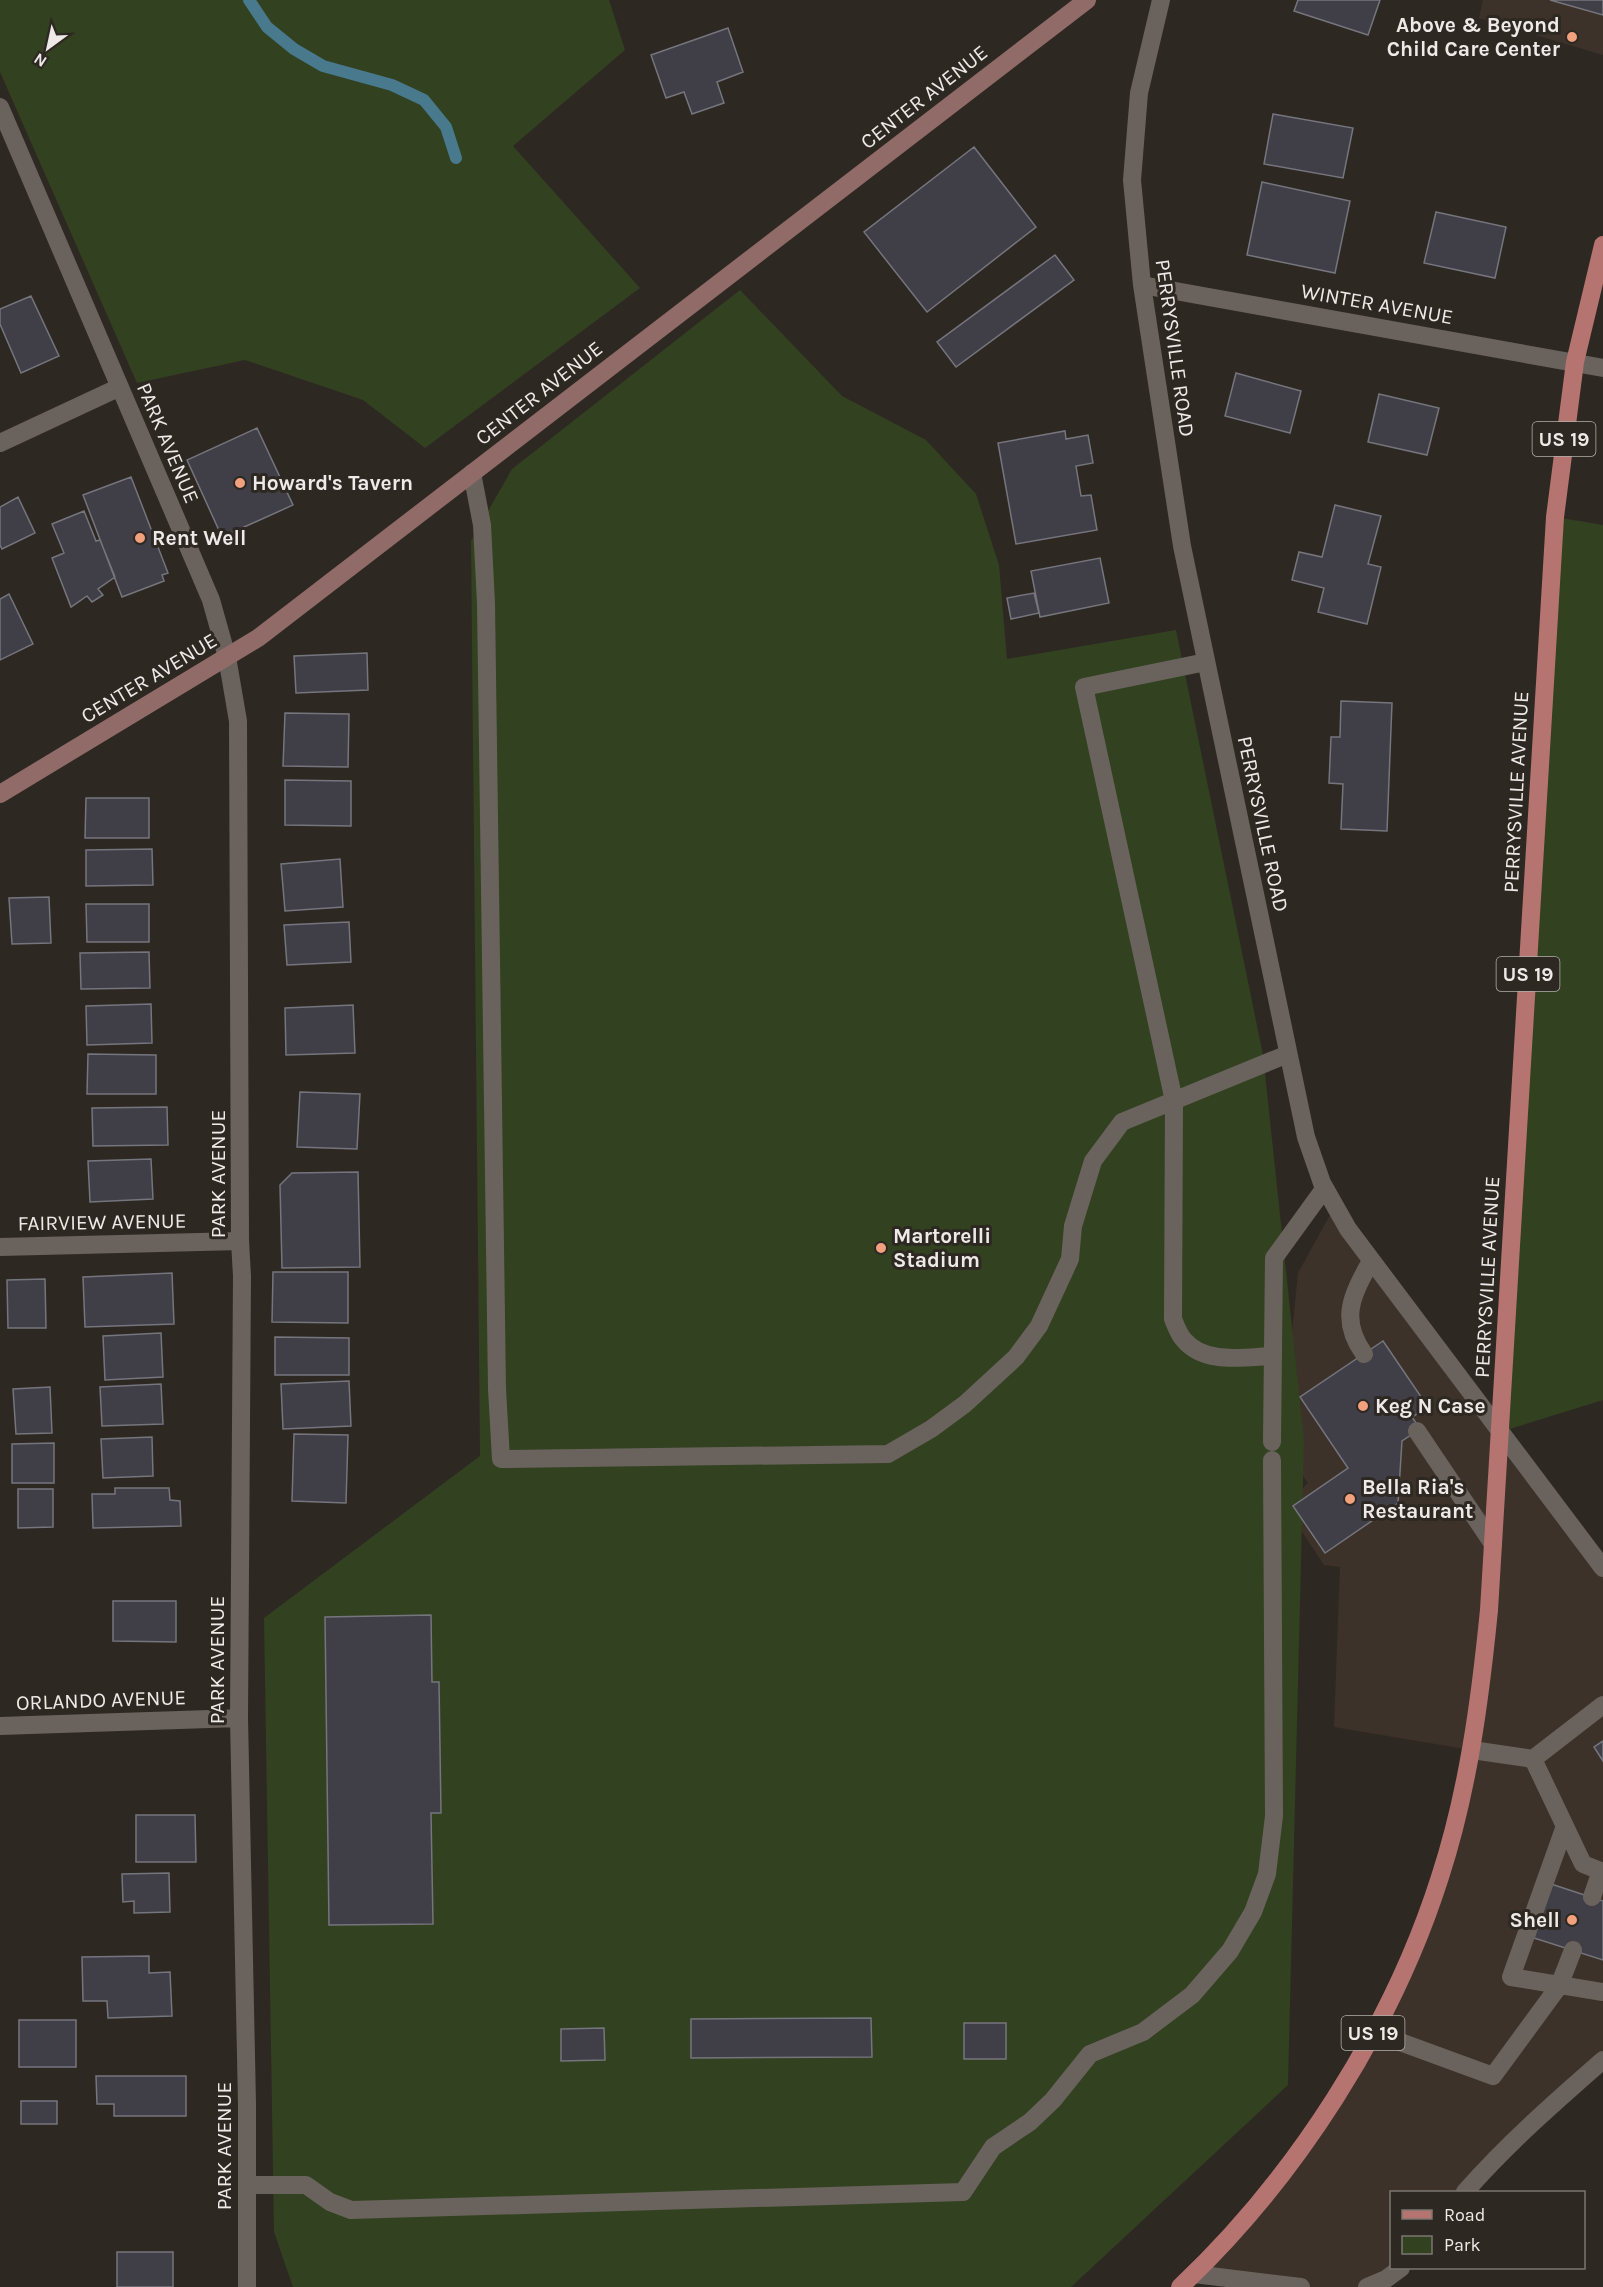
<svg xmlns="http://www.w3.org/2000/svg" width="1603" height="2287" font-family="Karla,sans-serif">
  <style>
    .built { fill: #3d3229 }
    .green { fill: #324120 }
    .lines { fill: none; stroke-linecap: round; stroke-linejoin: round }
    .stream { stroke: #48798d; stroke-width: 12 }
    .building { fill: #403f47; stroke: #75757d; stroke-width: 1.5 }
    .lane { stroke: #6a635d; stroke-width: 18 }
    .street { stroke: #6a635d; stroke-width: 18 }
    .secondary { stroke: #906b67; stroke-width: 18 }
    .primary { stroke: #b67470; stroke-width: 18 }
    .poi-dot { fill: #f1a17d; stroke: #2e2823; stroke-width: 2 }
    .labels { text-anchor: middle; stroke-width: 6; stroke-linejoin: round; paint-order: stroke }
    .shield { fill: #2e2823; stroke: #b4b0ac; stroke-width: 1.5 }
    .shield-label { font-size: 20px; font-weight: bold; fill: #eeeae7 }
    .poi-label { font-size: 21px; font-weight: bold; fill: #eeeae7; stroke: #2e2823; text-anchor: start }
    .street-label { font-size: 21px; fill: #eeeae7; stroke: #2e2823 }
  </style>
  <rect width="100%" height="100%" fill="#2e2823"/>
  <!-- built -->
  <path class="built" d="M1483,0H1603V55L1479,18Z
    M1335,1206L1603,1568V2060L1465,2192H1392V2268L1367,2287H1301L1194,2274L1275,2182L1399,1981L1471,1750L1334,1727L1340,1567L1324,1565L1285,1506L1308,1483L1281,1444L1298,1273Z"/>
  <!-- green -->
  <path class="green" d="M0,0H609L625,50L513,146L640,288L425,448L363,400L245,360L137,383L0,72Z
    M740,290L842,396L926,440L976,494L999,565L1007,659L1176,630L1263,1055L1304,1440L1288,2085L1071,2287H293L274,2232L264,1618L480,1456L471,541L512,469Z
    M1555,517L1603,525V1400L1500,1432Z"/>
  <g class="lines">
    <!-- stream -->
    <path class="stream" d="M249,0L267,27L294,49L323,66L392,85L424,100L446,127L456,158"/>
  </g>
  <!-- building -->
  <path class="building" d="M1298,0H1380L1368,35L1294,11Z
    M1550,0H1603V15Z
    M728,28L743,72L717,82L724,103L692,114L684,92L666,98L651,55Z
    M1273,114L1353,128L1343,178L1264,164Z
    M974,147L1036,227L927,312L864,232Z
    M1262,182L1350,201L1335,273L1247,255Z
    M1436,212L1506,227L1495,278L1424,263Z
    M1055,255L1074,280L956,367L937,342Z
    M31,296L59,356L21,373L0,324V309Z
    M1236,373L1301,391L1290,433L1225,416Z
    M1379,394L1439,408L1427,455L1368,442Z
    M257,428L293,505L222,537L187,460Z
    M1065,431L1066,439L1088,435L1093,463L1076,466L1081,496L1091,495L1097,530L1016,544L998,443Z
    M131,477L168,573L162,575L164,581L122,597L83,495Z
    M18,497L35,533L2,549L0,545V507Z
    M1335,505L1381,516L1368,564L1381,567L1367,624L1318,612L1324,588L1292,580L1299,552L1322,557Z
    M84,511L96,541L100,540L115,577L98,589L103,595L92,602L87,596L71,607L52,558L64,553L52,524Z
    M1100,558L1109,603L1040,617L1031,571Z
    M1034,593L1039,613L1011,619L1007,598Z
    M9,594L33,644L0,660V599Z
    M367,653L368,690L296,693L294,656Z
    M1341,701L1392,703L1387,831L1341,829L1343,784L1329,783L1331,737H1340Z
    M285,713L349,714L348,767L283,766Z
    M285,780L351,781V826L285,825Z
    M86,798H149V838H85Z
    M152,849L153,885L86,886V850Z
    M340,859L343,907L285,911L281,864Z
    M49,897L51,943L12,944L9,898Z
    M86,904H149V942H87Z
    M349,922L351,962L287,965L284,925Z
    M149,952L150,988L81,989L80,953Z
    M151,1004L152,1043L87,1045L86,1006Z
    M353,1005L355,1053L286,1055L285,1008Z
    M88,1054L156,1055V1094H87Z
    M300,1092L360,1094L357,1149L297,1147Z
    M167,1107L168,1145L93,1146L92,1108Z
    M151,1159L153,1199L90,1202L88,1161Z
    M358,1172L360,1267L282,1268L280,1185L292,1173Z
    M273,1272H348V1323L272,1322Z
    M172,1273L174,1324L85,1327L83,1277Z
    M45,1279L46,1328H8L7,1280Z
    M161,1333L163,1377L105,1380L103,1336Z
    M275,1337L349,1338V1375H275Z
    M1383,1341L1428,1407L1412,1417L1420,1429L1402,1441L1398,1503L1325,1553L1293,1506L1348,1468L1300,1397Z
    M349,1381L351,1426L283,1429L281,1384Z
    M161,1384L163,1424L102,1426L100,1387Z
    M50,1387L52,1433L16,1434L13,1389Z
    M294,1434L348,1435L346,1503L292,1501Z
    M152,1437L153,1476L103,1478L101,1439Z
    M54,1443V1483H12V1444Z
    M115,1488H169L170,1500L180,1501L181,1526L93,1528L92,1494H115Z
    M18,1489H53V1527L18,1528Z
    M113,1601H176V1642L113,1641Z
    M431,1615L432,1682H439L441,1813H431L433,1924L329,1925L325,1617Z
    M1603,1741V1761L1594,1747Z
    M136,1815H195L196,1862H136Z
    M169,1873L170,1912L134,1913V1901L123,1902L122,1874Z
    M1551,1884L1603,1901V1960L1534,1938Z
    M149,1956V1973L170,1972L172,2016L108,2018L107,2001H83L82,1957Z
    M871,2018L872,2057L691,2058V2019Z
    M19,2020H76V2067H19Z
    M964,2023H1006V2059H964Z
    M604,2028L605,2060L561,2061V2029Z
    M96,2076H186V2116H114V2104H97Z
    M21,2101H57V2124H21Z
    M117,2252H173V2287H117Z"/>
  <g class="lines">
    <!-- lane -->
    <path class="lane" d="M472,473L482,525L486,603L497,1389L501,1459L888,1454L931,1429L965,1404L1016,1357L1039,1326L1070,1259L1073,1226L1093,1161L1122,1122L1288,1054
      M1206,662L1084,687L1174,1101L1173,1319C1176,1326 1179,1335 1184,1340C1205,1365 1244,1357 1273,1356
      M1364,1354C1339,1319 1352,1295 1371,1261
      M1417,1431L1493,1544
      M1272,1442L1274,1258L1324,1189
      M1472,1750L1533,1759L1583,1864L1603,1872
      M1533,1759L1603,1705
      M1565,1826L1511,1977L1603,1992
      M1592,1897L1601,1871
      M1373,2032L1493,2076L1559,1986L1573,1950
      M247,2185H306L330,2202L351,2210L963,2192L993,2147L1030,2122L1053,2100L1090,2054L1143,2032L1192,1995L1230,1951L1253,1912L1267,1874L1274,1816L1272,1460"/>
    <!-- street -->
    <path class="street" d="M1161,0L1139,93L1132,180L1142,285L1182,546L1306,1137L1322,1183L1348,1229L1603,1568
      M0,107L211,600L227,657L238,721L240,1241L242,1276L239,1718L247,2104V2287
      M1142,285L1603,368
      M0,443L120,387
      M0,1247L240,1241
      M0,1726L239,1718
      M1465,2192C1507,2144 1555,2102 1603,2060
      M1194,2274L1301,2287
      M1367,2287L1386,2279L1401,2268"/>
    <!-- secondary -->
    <path class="secondary" d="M0,794L258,638L1087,0"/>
    <!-- primary -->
    <path class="primary" d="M1180,2287C1295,2179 1392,2028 1440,1877C1468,1791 1480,1701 1489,1610L1555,517L1575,362L1603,245"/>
  </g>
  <!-- markers -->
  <g class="poi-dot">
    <circle cx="1572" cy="37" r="6"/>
    <circle cx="240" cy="483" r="6"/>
    <circle cx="140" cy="538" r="6"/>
    <circle cx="881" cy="1248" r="6"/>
    <circle cx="1363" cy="1406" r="6"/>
    <circle cx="1350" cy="1499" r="6"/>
    <circle cx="1572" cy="1920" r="6"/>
  </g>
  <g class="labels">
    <!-- shield labels -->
    <g class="shield">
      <rect x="1532.5" y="422" width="63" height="34" rx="4.5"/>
      <rect x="1496.5" y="957" width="63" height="34" rx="4.5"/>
      <rect x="1341.5" y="2016" width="63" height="34" rx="4.5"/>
    </g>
    <g class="shield-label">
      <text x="1564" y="446">US 19</text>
      <text x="1528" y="981">US 19</text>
      <text x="1373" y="2040">US 19</text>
    </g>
    <!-- poi labels -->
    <g class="poi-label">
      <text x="1560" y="32" text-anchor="end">Above &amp; Beyond<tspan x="1560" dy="24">Child Care Center</tspan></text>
      <text x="252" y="490">Howard's Tavern</text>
      <text x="152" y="545">Rent Well</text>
      <text x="893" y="1243">Martorelli<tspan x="893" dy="24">Stadium</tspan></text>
      <text x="1375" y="1413">Keg N Case</text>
      <text x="1362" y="1494">Bella Ria's<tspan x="1362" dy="24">Restaurant</tspan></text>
      <text x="1560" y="1927" text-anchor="end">Shell</text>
    </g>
    <!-- street labels -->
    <g class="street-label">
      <text transform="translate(924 97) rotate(-38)" y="7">CENTER AVENUE</text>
      <text transform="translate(1377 304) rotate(10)" y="7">WINTER AVENUE</text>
      <text transform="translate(1175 348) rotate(82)" y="7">PERRYSVILLE ROAD</text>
      <text transform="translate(539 393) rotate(-38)" y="7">CENTER AVENUE</text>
      <text transform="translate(168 443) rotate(67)" y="7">PARK AVENUE</text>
      <text transform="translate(149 678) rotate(-31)" y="7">CENTER AVENUE</text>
      <text transform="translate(1516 792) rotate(-87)" y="7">PERRYSVILLE AVENUE</text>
      <text transform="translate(1263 824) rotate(78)" y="7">PERRYSVILLE ROAD</text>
      <text transform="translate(218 1174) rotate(-90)" y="7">PARK AVENUE</text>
      <text transform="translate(102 1222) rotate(-1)" y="7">FAIRVIEW AVENUE</text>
      <text transform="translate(1487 1277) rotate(-87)" y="7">PERRYSVILLE AVENUE</text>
      <text transform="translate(217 1660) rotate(-90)" y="7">PARK AVENUE</text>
      <text transform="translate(101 1700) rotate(-2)" y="7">ORLANDO AVENUE</text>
      <text transform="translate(224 2146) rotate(-90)" y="7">PARK AVENUE</text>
    </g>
  </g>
  <!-- legend -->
  <rect x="1390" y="2191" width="195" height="78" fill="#2e2823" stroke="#7b7671" stroke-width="1.5"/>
  <rect x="1402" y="2210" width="30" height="9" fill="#b67470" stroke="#7b7671" stroke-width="1.5"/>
  <text x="1444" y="2221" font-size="18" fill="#eeeae7">Road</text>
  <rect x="1402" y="2236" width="30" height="18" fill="#324120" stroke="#7b7671" stroke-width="1.5"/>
  <text x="1444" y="2251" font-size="18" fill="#eeeae7">Park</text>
  <!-- north arrow -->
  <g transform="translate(48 48) rotate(213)" stroke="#2e2823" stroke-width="4.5" paint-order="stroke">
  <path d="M0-4.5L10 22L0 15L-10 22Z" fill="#eeeae7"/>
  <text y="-9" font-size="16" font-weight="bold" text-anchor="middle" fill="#eeeae7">N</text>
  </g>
</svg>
